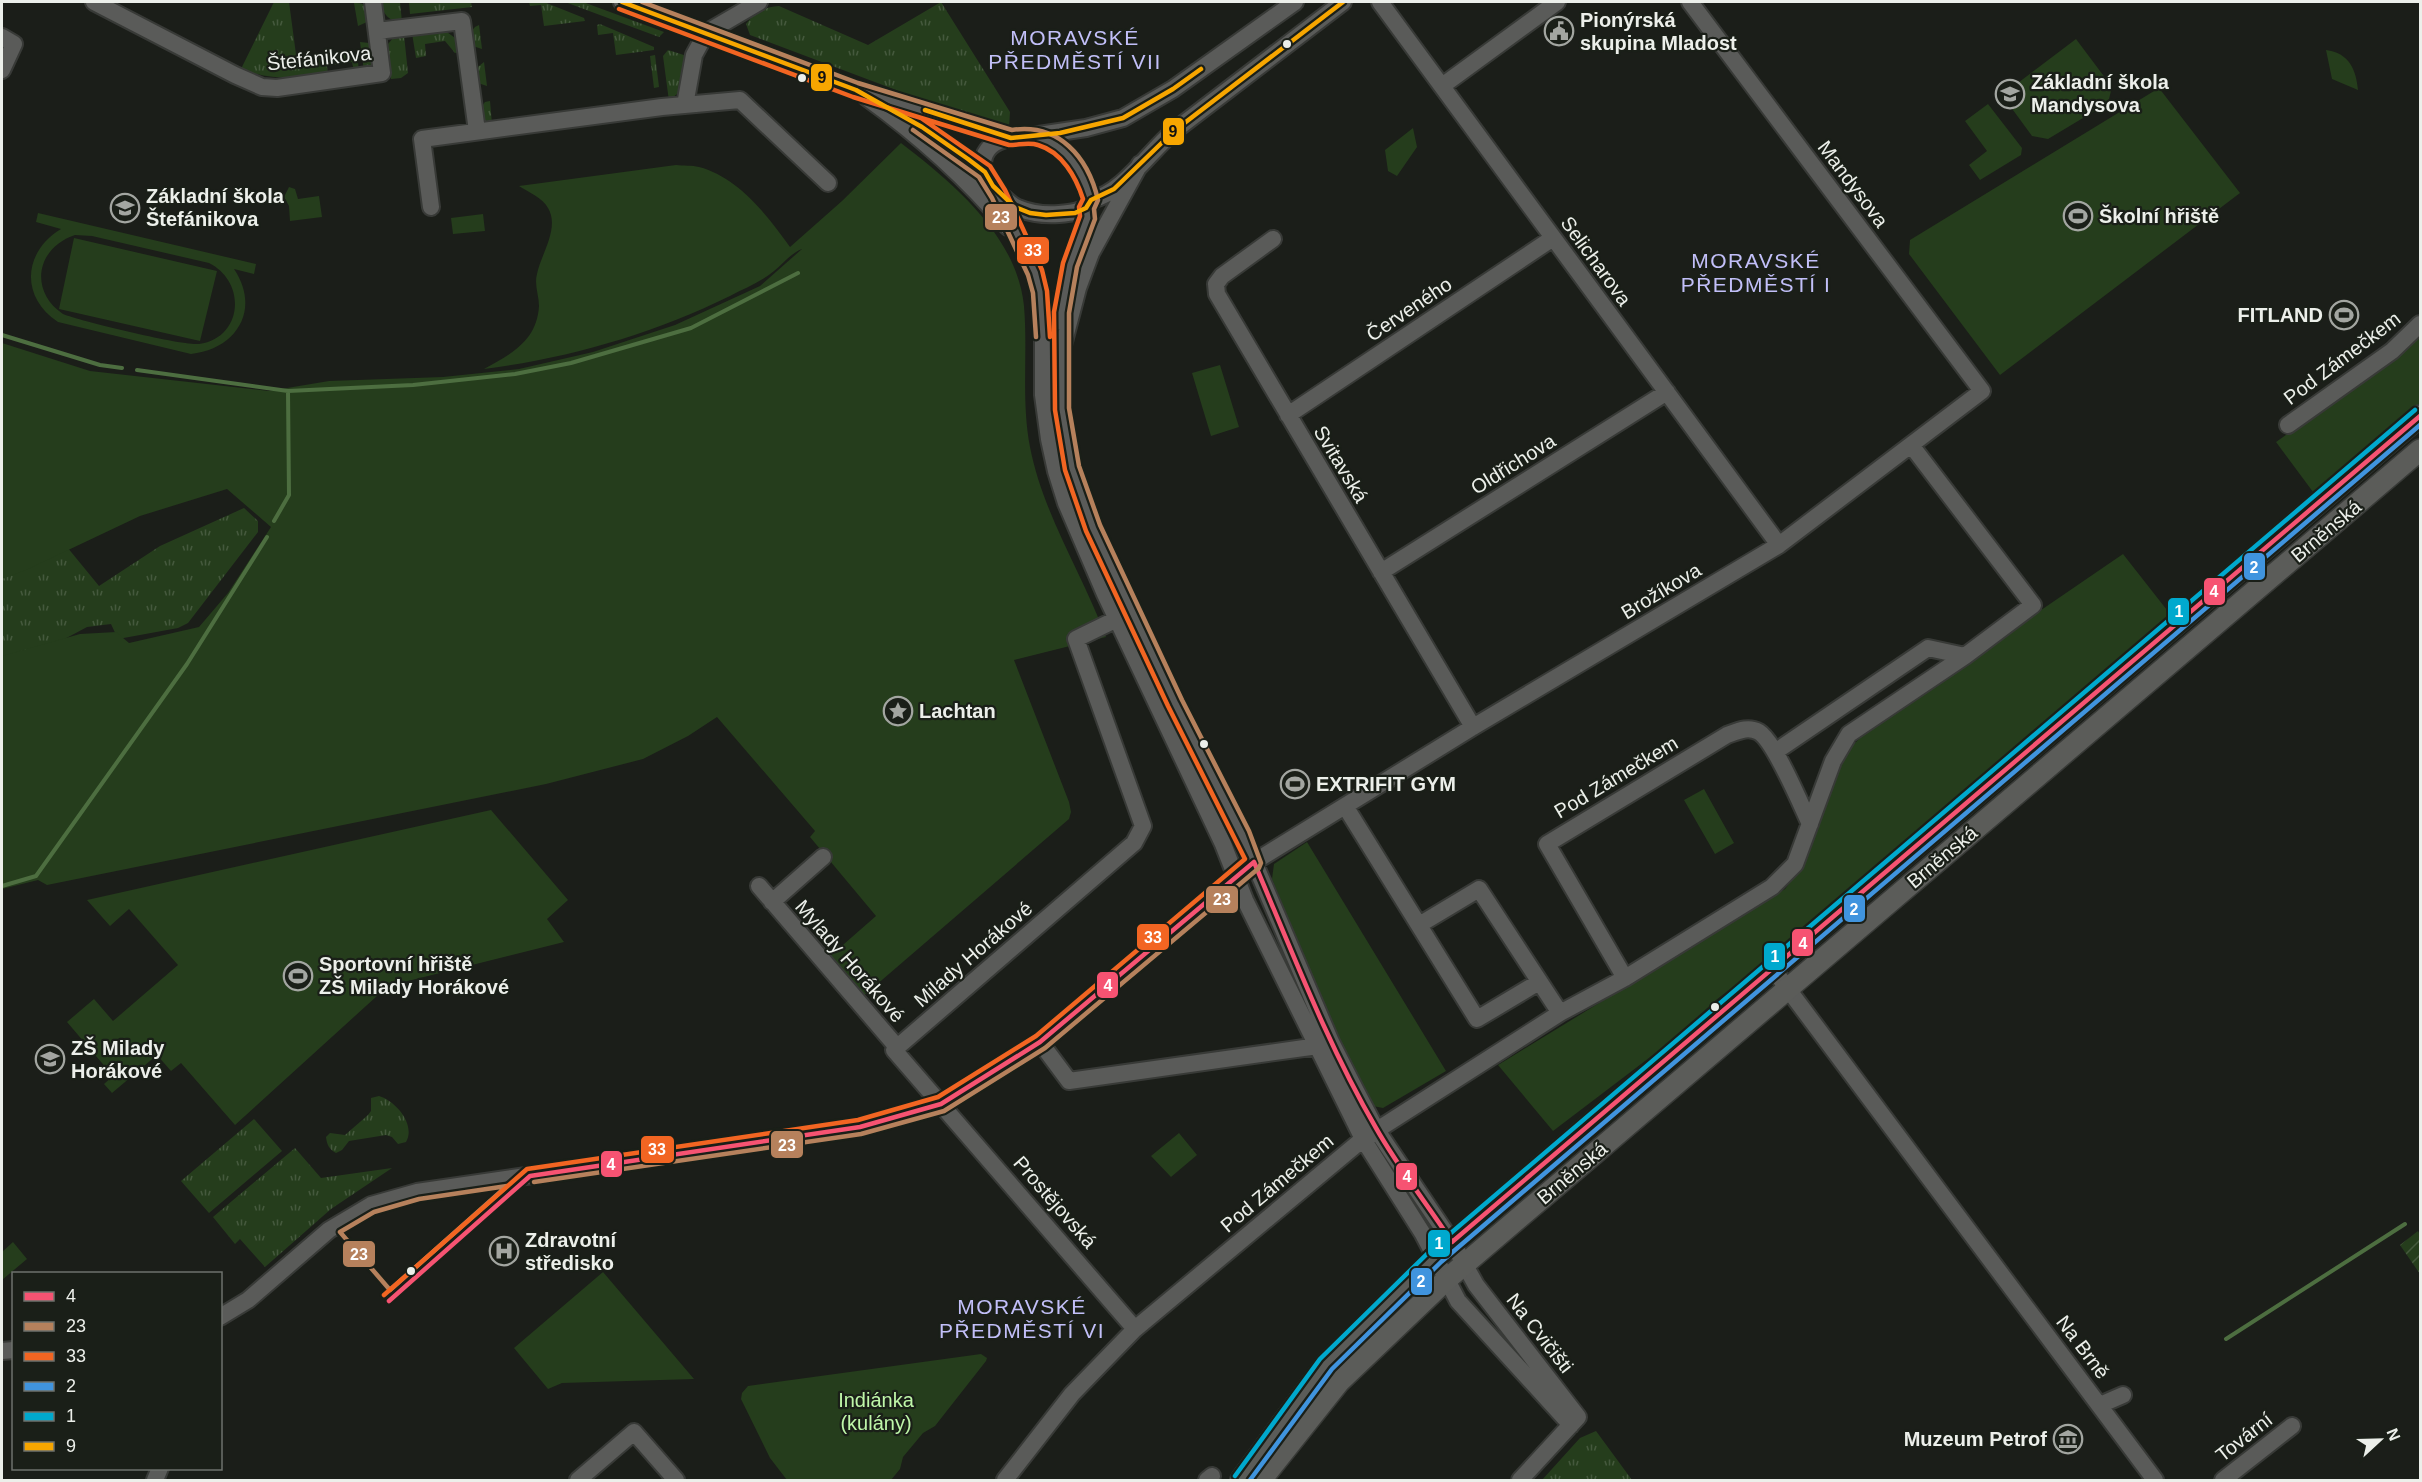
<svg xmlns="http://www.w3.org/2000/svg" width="2422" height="1482" font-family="Arial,sans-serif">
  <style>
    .grass { fill: url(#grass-tufts) }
    .park { fill: #253d1c; fill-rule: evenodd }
    .garden { fill: url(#garden-furrows) }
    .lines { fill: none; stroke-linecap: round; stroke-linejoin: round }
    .stream { stroke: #4d6e40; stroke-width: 4 }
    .minor-casing { stroke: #383a37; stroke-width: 20 }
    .major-casing { stroke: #383a37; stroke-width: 24 }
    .minor { stroke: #5a5b59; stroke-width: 16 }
    .major { stroke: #5b5c59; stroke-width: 21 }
    .bus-1-casing { stroke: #1a1f18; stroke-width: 9 }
    .bus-2-casing { stroke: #1a1f18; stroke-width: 9 }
    .bus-3-casing { stroke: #1a1f18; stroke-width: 9 }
    .bus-4-casing { stroke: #1a1f18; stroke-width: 9 }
    .bus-5-casing { stroke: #1a1f18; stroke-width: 9 }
    .bus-6-casing { stroke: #1a1f18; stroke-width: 9 }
    .bus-1 { stroke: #f65372; stroke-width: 4.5 }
    .bus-2 { stroke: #b6815c; stroke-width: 4.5 }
    .bus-3 { stroke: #f26522; stroke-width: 4.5 }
    .bus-4 { stroke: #4094de; stroke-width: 4.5 }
    .bus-5 { stroke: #00a9ce; stroke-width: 4.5 }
    .bus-6 { stroke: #f7a600; stroke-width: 4.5 }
    .bus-dot { fill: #ecefea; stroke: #1a1f18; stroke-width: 2 }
    .labels { text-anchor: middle; stroke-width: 4.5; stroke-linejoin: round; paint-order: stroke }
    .poi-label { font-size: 20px; font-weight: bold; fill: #ecefea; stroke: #1a1f18; text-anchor: start }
    .street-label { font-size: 20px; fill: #ecefea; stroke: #1a1f18 }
    .park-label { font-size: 20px; fill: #bff6a9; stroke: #1a1f18 }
    .neighbourhood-label { font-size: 21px; letter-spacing: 1.5px; fill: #c2bff8; stroke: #1a1f18 }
    .line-badge { stroke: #1a1f18; stroke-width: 2 }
    .badge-label { font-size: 16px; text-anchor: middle; font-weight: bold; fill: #fff }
    .pale-badge-label { font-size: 16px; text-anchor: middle; font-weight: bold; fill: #111 }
  </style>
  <defs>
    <pattern id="grass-tufts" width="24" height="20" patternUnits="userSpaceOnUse" patternTransform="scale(1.5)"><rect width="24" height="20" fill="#253d1c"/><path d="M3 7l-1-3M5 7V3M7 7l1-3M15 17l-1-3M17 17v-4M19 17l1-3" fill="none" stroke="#45593d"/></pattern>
    <pattern id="garden-furrows" width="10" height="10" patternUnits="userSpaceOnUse" patternTransform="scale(1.5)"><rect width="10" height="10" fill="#253d1c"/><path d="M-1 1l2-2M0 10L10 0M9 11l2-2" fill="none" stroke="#45593d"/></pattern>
  </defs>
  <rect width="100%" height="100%" fill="#1b1e19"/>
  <!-- grass -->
  <path class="grass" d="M274,2H289L297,62L357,53L359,72H354L352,62L327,66L328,76C295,78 272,81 241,69Z
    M380,2H400L402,22C389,22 383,14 380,2Z
    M409,2H471L472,7L410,14Z
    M529,2H544L584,18L585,21L544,26L541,5L530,6Z
    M565,2H583L664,32L659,37Z
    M941,2L1010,112L1009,128L904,93L750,35L746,24C755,12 765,7 779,6L868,45Z
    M354,3C366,2 368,8 369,19L367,22L358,26Z
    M600,24L654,47V50L616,55L613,33L598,35L597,25Z
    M479,25L482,49L473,46L469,34L475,27Z
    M444,30L458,40L460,52L455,53L445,41L425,44L426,56L416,58L412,33Z
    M404,35L408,73L401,78L391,79L388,44L394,37Z
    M360,42L369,43L373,47L374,65L364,71Z
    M668,50L687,56L678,93L669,101L663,56Z
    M655,55L659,87L654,88L650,56Z
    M484,62L487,86L478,83L474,70Z
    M490,101L492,124L484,121L480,109L485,102Z
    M244,508L258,521V532L188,623L178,628L118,639L111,624L87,627L57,643L2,663V569L67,547L99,586L160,546Z
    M379,1096C396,1101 416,1125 406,1142L398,1144L392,1137L386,1135L349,1141L342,1150L336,1153C329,1149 327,1145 326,1137L330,1133L345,1135L368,1115L371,1111V1098Z
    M254,1119L282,1151L209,1213L181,1181Z
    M295,1148L321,1178L392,1168L331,1209L265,1267L240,1239L235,1244L213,1217Z
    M1596,1431L1632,1480H1542L1580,1438Z"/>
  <!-- park -->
  <path class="park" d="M2076,39L2112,87L2108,103L2048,139L2032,136L2002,95Z
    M2326,50C2349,53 2356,69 2358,90L2332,79Z
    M2159,88L2240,193L2000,375L1909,254L1910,240Z
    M1988,104L2022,148L2021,155L1980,180L1969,165L1987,151L1965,121Z
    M1413,128L1417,147L1397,176L1388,171L1385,150Z
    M901,143C953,183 1017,236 1024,306C1028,353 1021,400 1030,447C1043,514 1082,573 1106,637L1014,660L1069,802L1071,812L1069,819L861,998L828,958L876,916L810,837L815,831L717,717L688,736L643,759L546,784L47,885L38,880L2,889V656L80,634L116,632L129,643L199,627L228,593L271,527L227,489L140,516L26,570L2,579V343L90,371L269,391L329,381L443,377L519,369L593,352L675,325L760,286L802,249C791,253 783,264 774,271C761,282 745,288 730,296C652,334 570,358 484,369C511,354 537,341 539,306C539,295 534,285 537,274C541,254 560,228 548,208C543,198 528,192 519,186L676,165C683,166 692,165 699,167C738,177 768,216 790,247L842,201Z
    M289,187L295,189L298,199L319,196L322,217L290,221L289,206L284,197Z
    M38,213L256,264L254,274L234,269C261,309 237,349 191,354L58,322C20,297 23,252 61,229L36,222ZM75,235L92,236L209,263C247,282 243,338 199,344C183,346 80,321 63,314C29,291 36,248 75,235Z
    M483,214L485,231L453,234L451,218Z
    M74,238L217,271L200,341L59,309Z
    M2420,333V409L2316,496L2276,442L2390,361Z
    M1220,365L1239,427L1211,436L1192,373Z
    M2123,554L2174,619L1799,937L1716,1000L1674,1039L1553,1131L1498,1065L1785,889L1804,863L1844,754L1872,726Z
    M1704,789L1734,843L1715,854L1684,800Z
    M491,810L568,900L547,919L564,942L388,986L235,1125L181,1063L171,1071L157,1055L112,1093L104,1084L113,1076L67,1022L94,999L113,1021L178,965L129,909L110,926L87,900Z
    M1307,842L1446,1071L1383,1108L1373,1106L1333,1027L1272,879L1274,864Z
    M1179,1133L1197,1155L1171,1177L1151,1156Z
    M13,1242L27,1259L2,1280V1252Z
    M603,1272L694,1379L562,1383L548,1389L514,1348Z
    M981,1354L987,1358L986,1361L935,1426L923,1433L903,1457L900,1469L891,1480H787L770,1458L741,1399L742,1393L748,1386Z"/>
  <!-- garden -->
  <path class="garden" d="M2418,1231L2420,1235V1274L2400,1245Z"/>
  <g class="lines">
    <!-- stream -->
    <path class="stream" d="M2,335L100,365L122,368
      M137,370L288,391L413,385L515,374L571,363L691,328L798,273
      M274,521L289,495L288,391
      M2,886L36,876L187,664L267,537
      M2226,1339L2405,1224"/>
    <!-- minor casing -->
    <g class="minor-casing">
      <path id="minor" d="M94,2L235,75L262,87L277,88L382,73L373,2
        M622,2L856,90L1011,138
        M1380,2L1779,545
        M377,31L462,21L477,131
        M706,33L759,2
        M2,37L14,44L2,70
        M1442,86L1557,2
        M866,97C920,136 965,176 1008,227
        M685,105L694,55L706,33
        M922,127L985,172
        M1021,136C1052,136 1074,154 1086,182C1089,189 1092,197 1090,205C1081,212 1071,213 1059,214C1045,215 1032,214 1018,208C1010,205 1003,197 997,191C970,161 985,139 1021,136Z
        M1032,136L1086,128L1123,118L1173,89L1295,2
        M1140,164L1091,253L1078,288L1061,353L1062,409L1066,440L1081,499L1175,703L1242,834L1331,1042L1356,1091L1376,1129L1452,1242L1476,1285L1578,1417L1520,1480
        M999,194L1035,272L1040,292L1043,323V395L1049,439L1056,471L1066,503L1105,594L1223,844L1245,900L1363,1139L1423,1234L1458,1301L1571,1425
        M1091,200C1123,193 1149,152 1174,131L1343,2
        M431,207L422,139L662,107L740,100L828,183
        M1273,239L1222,276L1216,284L1217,294L1473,727
        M1061,322L1063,294L1088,216L1086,208
        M1288,415L1553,238
        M2288,425L2392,351L2420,324
        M1381,572L1667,392
        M1125,615L1076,639L1143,826L1134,843L894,1050L1135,1329
        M1775,752L1928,648L1965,656
        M1345,806L1477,1019L1539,982
        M759,886L897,1047
        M772,902L823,857
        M1419,925L1479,889L1560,1013
        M1773,969L2155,1480
        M1625,978L1547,844L1727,735C1738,731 1748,726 1759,732C1775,742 1801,805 1810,824
        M1040,1042L1069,1081L1318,1046
        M220,1317L248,1300L329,1230L371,1205L417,1192L860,1127L941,1104L1040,1042L1235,876L1254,862L1473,727L1779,545L1982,391L1690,2
        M2,1351L14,1350
        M2100,1405L2123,1395
        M155,1480L160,1468
        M578,1480L634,1432L676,1480
        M1005,1480L1072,1394L1135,1329L1363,1139L1560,1013L1625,978L1772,887L1795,864L1833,761L1849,734L1965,656L2033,605L1911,445
        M1207,1480L1212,1476
        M2223,1480L2292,1426"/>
    </g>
    <!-- major casing -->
    <g class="major-casing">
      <path id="major" d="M1241,1480L1326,1364L1436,1256L2420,416
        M1261,1480L1339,1382L1446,1280L2420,450"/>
    </g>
    <!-- minor -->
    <use href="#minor" class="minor"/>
    <!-- major -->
    <use href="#major" class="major"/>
    <!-- bus-1 casing -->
    <g class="bus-1-casing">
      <path id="bus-1" d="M389,1301L530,1176L860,1127L941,1104L1040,1042L1254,862C1292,951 1327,1044 1376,1128C1398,1167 1427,1204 1452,1242L2420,416"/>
    </g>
    <!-- bus-2 casing -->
    <g class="bus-2-casing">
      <path id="bus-2" d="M913,130L979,177L992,198L1028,275L1033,293L1036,337
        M534,1182L861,1134L944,1111L1045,1048L1259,868L1261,863L1249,831L1182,700L1100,525L1079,466L1069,408V313L1077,267L1095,219L1094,209L1098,200C1088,157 1059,123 1012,130L858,83L642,2
        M507,1186L390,1290L340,1232L374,1212L419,1199Z"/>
    </g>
    <!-- bus-3 casing -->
    <g class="bus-3-casing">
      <path id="bus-3" d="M921,118L990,166L1005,190L1042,270L1047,291L1050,337
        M384,1295L527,1169L858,1120L938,1097L1036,1036L1245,859L1168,706L1086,531L1065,470L1055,410L1054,312L1063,263L1080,216L1079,207L1083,199C1076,177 1062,152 1038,145C1029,142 1019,145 1009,145L853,97L619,9"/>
    </g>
    <!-- bus-4 casing -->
    <g class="bus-4-casing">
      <path id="bus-4" d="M1250,1480L1332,1369L1441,1262L2420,425"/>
    </g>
    <!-- bus-5 casing -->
    <g class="bus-5-casing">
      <path id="bus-5" d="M1235,1476L1320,1359L1431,1250L2415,410"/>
    </g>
    <!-- bus-6 casing -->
    <g class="bus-6-casing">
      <path id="bus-6" d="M622,2L856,90L922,127L968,159L985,172L993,186L1015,207L1030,213L1046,215L1075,213L1086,208L1091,200L1114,189L1174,131L1343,2
        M925,110L1011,138L1060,133L1123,118L1173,89L1201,69"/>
    </g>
    <!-- bus-1 -->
    <use href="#bus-1" class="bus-1"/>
    <!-- bus-2 -->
    <use href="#bus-2" class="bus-2"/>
    <!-- bus-3 -->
    <use href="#bus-3" class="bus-3"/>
    <!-- bus-4 -->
    <use href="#bus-4" class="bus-4"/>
    <!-- bus-5 -->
    <use href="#bus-5" class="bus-5"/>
    <!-- bus-6 -->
    <use href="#bus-6" class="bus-6"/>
  </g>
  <!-- icons -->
  <defs>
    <g id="civic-ring" transform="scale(1.5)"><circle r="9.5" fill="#1a1f18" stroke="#a3a6a1" stroke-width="1.5"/><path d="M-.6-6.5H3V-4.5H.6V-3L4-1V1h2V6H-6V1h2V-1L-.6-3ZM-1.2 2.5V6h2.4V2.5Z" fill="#a3a6a1"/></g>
    <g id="school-ring" transform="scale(1.5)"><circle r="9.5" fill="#1a1f18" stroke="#a3a6a1" stroke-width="1.5"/><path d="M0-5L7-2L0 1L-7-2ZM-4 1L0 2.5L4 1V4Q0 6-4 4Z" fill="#a3a6a1"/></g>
    <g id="stadium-ring" transform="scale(1.5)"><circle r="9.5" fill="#1a1f18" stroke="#a3a6a1" stroke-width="1.5"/><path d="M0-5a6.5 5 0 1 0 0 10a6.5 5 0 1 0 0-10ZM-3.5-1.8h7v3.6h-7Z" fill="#a3a6a1"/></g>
    <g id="sight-ring" transform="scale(1.5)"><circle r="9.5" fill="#1a1f18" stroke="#a3a6a1" stroke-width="1.5"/><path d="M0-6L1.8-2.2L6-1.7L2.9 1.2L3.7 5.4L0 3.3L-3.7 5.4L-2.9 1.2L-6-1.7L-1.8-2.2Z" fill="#a3a6a1"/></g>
    <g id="hospital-ring" transform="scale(1.5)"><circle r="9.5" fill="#1a1f18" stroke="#a3a6a1" stroke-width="1.5"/><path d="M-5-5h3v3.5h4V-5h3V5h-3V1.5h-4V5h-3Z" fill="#a3a6a1"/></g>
    <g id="museum-ring" transform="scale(1.5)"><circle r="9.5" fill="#1a1f18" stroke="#a3a6a1" stroke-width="1.5"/><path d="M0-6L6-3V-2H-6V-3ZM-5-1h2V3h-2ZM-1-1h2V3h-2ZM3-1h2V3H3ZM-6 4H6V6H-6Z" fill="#a3a6a1"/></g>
  </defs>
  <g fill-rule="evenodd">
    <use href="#civic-ring" x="1559" y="31"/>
    <use href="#school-ring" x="2010" y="94"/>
    <use href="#school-ring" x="125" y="208"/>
    <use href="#stadium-ring" x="2078" y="216"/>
    <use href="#stadium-ring" x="2344" y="315"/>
    <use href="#sight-ring" x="898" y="711"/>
    <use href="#stadium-ring" x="1295" y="784"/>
    <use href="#stadium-ring" x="298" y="976"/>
    <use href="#school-ring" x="50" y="1059"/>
    <use href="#hospital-ring" x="504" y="1251"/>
    <use href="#museum-ring" x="2068" y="1439"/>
  </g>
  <!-- markers -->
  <g class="bus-dot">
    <circle cx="1287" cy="44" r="5"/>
    <circle cx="802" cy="78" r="5"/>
    <circle cx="1204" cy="744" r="5"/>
    <circle cx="1715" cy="1007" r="5"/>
    <circle cx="411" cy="1271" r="5"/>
  </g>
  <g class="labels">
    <!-- poi labels -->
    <g class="poi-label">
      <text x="1580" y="27">Pionýrská<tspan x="1580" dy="23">skupina Mladost</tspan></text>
      <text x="2031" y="89">Základní škola<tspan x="2031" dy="23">Mandysova</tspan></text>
      <text x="146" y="203">Základní škola<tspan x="146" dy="23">Štefánikova</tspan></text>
      <text x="2099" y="223">Školní hřiště</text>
      <text x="2323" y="322" text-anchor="end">FITLAND</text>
      <text x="919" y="718">Lachtan</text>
      <text x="1316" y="791">EXTRIFIT GYM</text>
      <text x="319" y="971">Sportovní hřiště<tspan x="319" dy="23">ZŠ Milady Horákové</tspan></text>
      <text x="71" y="1055">ZŠ Milady<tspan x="71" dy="23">Horákové</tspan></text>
      <text x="525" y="1247">Zdravotní<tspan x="525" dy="23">středisko</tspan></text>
      <text x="2047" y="1446" text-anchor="end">Muzeum Petrof</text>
    </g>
    <!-- street labels -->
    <g class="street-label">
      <text transform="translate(319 58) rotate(-6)" y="7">Štefánikova</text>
      <text transform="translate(1853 184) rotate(53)" y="7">Mandysova</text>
      <text transform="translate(1596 261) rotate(54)" y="7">Selicharova</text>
      <text transform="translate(1409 309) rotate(-34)" y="7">Červeného</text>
      <text transform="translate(2342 358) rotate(-37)" y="7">Pod Zámečkem</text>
      <text transform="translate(1341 464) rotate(59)" y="7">Svitavská</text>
      <text transform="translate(1513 464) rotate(-32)" y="7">Oldřichova</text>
      <text transform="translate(2326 531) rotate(-40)" y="7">Brněnská</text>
      <text transform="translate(1661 591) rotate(-31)" y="7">Brožíkova</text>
      <text transform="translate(1616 777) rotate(-31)" y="7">Pod Zámečkem</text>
      <text transform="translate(1942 857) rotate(-40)" y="7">Brněnská</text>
      <text transform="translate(973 954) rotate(-41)" y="7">Milady Horákové</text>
      <text transform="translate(850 961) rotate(49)" y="7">Mylady Horákové</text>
      <text transform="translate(1572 1173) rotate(-40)" y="7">Brněnská</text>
      <text transform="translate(1277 1183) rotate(-40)" y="7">Pod Zámečkem</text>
      <text transform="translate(1055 1202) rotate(49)" y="7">Prostějovská</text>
      <text transform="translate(1540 1333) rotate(52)" y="7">Na Cvičišti</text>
      <text transform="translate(2083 1347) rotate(53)" y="7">Na Brně</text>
      <text transform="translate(2244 1437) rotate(-38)" y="7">Tovární</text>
    </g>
    <!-- park labels -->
    <g class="park-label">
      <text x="876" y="1407">Indiánka<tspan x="876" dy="23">(kulány)</tspan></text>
    </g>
    <!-- neighbourhood labels -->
    <g class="neighbourhood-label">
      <text x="1075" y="45">MORAVSKÉ<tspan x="1075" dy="24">PŘEDMĚSTÍ VII</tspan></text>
      <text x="1756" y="268">MORAVSKÉ<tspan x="1756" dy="24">PŘEDMĚSTÍ I</tspan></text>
      <text x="1022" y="1314">MORAVSKÉ<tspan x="1022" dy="24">PŘEDMĚSTÍ VI</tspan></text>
    </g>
  </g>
  <g class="line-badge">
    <rect x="810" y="63" width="23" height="29" rx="6" fill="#f7a600"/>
    <rect x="1162" y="117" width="23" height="29" rx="6" fill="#f7a600"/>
    <rect x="984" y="203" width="34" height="28" rx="6" fill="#b6815c"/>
    <rect x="1016" y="236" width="34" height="29" rx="6" fill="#f26522"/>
    <rect x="2243" y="552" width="23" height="29" rx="6" fill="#4094de"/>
    <rect x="2203" y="577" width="23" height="29" rx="6" fill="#f65372"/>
    <rect x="2167" y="597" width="23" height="29" rx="6" fill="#00a9ce"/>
    <rect x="1205" y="885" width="34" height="29" rx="6" fill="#b6815c"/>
    <rect x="1843" y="894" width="23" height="29" rx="6" fill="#4094de"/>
    <rect x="1136" y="923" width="34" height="28" rx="6" fill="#f26522"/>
    <rect x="1791" y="928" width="23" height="29" rx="6" fill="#f65372"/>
    <rect x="1763" y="942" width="23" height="29" rx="6" fill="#00a9ce"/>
    <rect x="1096" y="971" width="23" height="28" rx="6" fill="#f65372"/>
    <rect x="770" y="1130" width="34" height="29" rx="6" fill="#b6815c"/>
    <rect x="640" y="1135" width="35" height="29" rx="6" fill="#f26522"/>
    <rect x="600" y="1150" width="23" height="28" rx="6" fill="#f65372"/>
    <rect x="1395" y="1162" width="23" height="29" rx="6" fill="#f65372"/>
    <rect x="1427" y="1229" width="24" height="29" rx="6" fill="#00a9ce"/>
    <rect x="342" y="1240" width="34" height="28" rx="6" fill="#b6815c"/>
    <rect x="1410" y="1267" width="23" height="29" rx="6" fill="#4094de"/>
  </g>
  <g class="badge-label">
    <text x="1001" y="223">23</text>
    <text x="1033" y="256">33</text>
    <text x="2254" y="573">2</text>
    <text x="2214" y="597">4</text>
    <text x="2179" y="617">1</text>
    <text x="1222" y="905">23</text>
    <text x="1854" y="915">2</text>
    <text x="1153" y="943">33</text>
    <text x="1803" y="949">4</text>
    <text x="1775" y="962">1</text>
    <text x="1108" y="991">4</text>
    <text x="787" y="1151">23</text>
    <text x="657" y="1155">33</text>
    <text x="611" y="1170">4</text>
    <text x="1407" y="1182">4</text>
    <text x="1439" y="1249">1</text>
    <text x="359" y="1260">23</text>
    <text x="1421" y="1287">2</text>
  </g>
  <g class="pale-badge-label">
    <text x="822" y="83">9</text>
    <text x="1173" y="137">9</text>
  </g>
  <!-- border -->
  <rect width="2422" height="1482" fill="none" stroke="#ecefea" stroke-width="6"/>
  <!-- legend -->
  <rect x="12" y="1272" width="210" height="198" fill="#1a1f18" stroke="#6e726c" stroke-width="1.5"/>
  <rect x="24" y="1292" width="30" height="9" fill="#f65372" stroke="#6e726c" stroke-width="1.5"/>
  <text x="66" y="1302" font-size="18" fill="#ecefea">4</text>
  <rect x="24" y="1322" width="30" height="9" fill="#b6815c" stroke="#6e726c" stroke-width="1.5"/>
  <text x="66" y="1332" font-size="18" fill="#ecefea">23</text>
  <rect x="24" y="1352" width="30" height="9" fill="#f26522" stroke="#6e726c" stroke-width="1.5"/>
  <text x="66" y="1362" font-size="18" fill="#ecefea">33</text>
  <rect x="24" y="1382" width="30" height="9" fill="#4094de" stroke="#6e726c" stroke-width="1.5"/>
  <text x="66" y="1392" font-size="18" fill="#ecefea">2</text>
  <rect x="24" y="1412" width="30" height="9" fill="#00a9ce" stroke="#6e726c" stroke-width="1.5"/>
  <text x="66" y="1422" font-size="18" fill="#ecefea">1</text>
  <rect x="24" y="1442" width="30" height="9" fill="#f7a600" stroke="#6e726c" stroke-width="1.5"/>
  <text x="66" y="1452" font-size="18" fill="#ecefea">9</text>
  <!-- north arrow -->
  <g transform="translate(2380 1440) rotate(68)" stroke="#1a1f18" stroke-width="4.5" paint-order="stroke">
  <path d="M0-4.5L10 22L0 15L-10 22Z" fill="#ecefea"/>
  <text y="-9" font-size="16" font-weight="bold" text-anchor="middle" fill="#ecefea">N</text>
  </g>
</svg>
